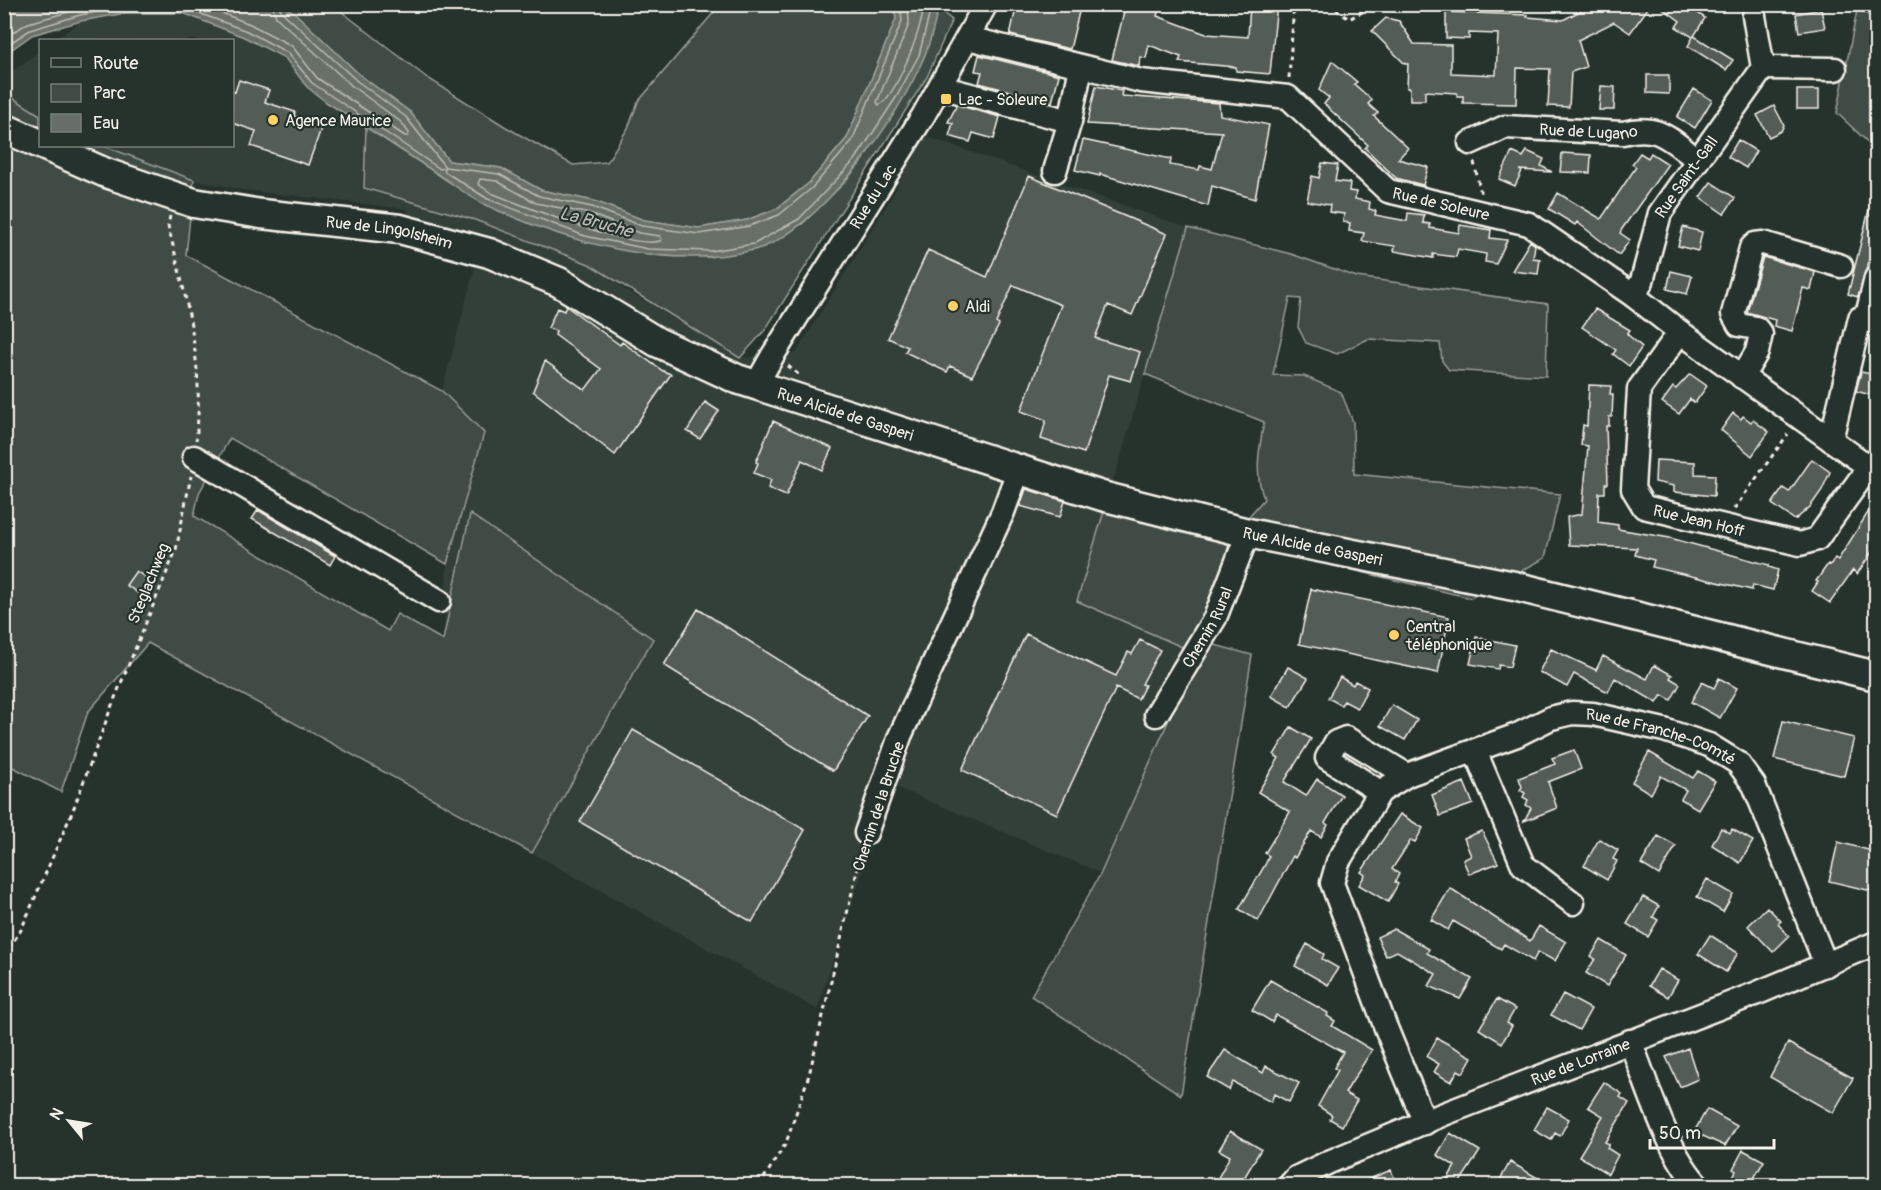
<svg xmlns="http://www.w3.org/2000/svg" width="1881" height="1190" font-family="Pangolin,sans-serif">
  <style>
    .built { fill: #333f39 }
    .green { fill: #414b45; stroke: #9a9e96; stroke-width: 1.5 }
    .water { fill: #676f68; stroke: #9fa39b; stroke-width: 1.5 }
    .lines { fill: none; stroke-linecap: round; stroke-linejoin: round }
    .shore { stroke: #bcbdb5; stroke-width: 1.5 }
    .building { fill: #525c55; stroke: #f4f1e8; stroke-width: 1.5 }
    .minor-casing { stroke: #f4f1e8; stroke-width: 27 }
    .major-casing { stroke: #f4f1e8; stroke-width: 33 }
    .path { stroke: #f4f1e8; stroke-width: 3; stroke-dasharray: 4.5 4.5; stroke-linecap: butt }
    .minor { stroke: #26332d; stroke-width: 22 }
    .major { stroke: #26332d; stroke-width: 28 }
    .poi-dot { fill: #ffd166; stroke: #26332d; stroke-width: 2 }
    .labels { text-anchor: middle; stroke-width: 4.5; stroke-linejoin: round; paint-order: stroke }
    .poi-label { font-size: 16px; fill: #f4f1e8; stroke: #26332d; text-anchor: start }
    .street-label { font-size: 16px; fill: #f4f1e8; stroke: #26332d }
    .water-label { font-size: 18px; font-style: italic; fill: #bcbdb5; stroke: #26332d }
  </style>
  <rect width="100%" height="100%" fill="#26332d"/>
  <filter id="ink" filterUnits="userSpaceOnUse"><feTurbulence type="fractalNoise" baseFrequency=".0167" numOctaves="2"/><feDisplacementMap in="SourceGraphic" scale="12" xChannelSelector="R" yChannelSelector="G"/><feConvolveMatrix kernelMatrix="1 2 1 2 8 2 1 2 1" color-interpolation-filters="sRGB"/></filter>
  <g filter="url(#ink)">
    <!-- built -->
    <path class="built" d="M126,13H183L244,37L285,58L307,87L366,127L365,188L475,220L589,264L626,290L740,358L796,353L893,195L922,135L1188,228L1078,601L1198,654L1101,873L891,785L817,1009L532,853L653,640L470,514L444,640L447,564L484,433L442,391L476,263L409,239L407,209L244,190L194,180L104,146H232V40H54L81,21Z
      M40,51V115L5,93L4,77Z"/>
    <!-- green -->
    <path class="green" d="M281,5H333L426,77L506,127L573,165L607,162L628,128L638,102L720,5H894L896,19L847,138L809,183L776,209L747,220L699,228L644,220L594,201L541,190L501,168L449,161L410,112L361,76L294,13Z
      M938,9L952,20L927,77L765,330L740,358L589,264L475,220L364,188L366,127L485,205L647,255L711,257L802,224L842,185L860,164L902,99L924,57Z
      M1857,10L1876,18V150L1837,113Z
      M5,93L40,115V146H104L194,180L186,255L442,391L484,433L447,564L230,438L199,493L194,516L388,631L397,614L443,640L470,514L653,639L532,853L148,643L88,712L61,792L5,763Z
      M1188,228L1291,254L1357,277L1548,304L1546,376L1449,370L1442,361L1440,343L1368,339L1337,354L1306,343L1298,327L1301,299L1290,298L1273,375L1304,376L1341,392L1353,422L1354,474L1560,494L1545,558L1471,598L1229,541L1211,644L1252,655L1181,1095L1031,996L1101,873L1198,654L1077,601L1105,508L1228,540L1264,499C1254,472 1259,450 1264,422L1145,374Z"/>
    <!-- water -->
    <path class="water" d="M5,4L281,5L294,12L361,76L410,112L449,161L501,168L541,190L594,201L644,220L699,228L747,220L776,209L809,183L847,138L896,19L894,5H937L938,9C934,25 931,42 924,57C900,116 818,234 754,250C668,271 564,242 486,205C469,197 453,184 436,173C400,149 363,125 326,102L307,87L285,58L244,37L183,13H126L81,21L32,35L5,54Z"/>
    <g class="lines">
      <!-- shore -->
      <path class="shore" d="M198,4L250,24L292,46L317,78L405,136H408L409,133L401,122L352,86L276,17L272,4
        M279,4L281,11L357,81L406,117L445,167L499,174L539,196L592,207L642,226L699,234L749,226L779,215L812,188L852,141L902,21L900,4
        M908,4L909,24L877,102L879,105C896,97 924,24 924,4
        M4,38L28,23L98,4
        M4,47L30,30L80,15L126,7L185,8L247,31L288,53L312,83L440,169L444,168L445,172L488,199L585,236L648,249L711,251L754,244L799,219L855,160L897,96L919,55L932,4
        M480,179L497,181L536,203L590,214L639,233L660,236L662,240C638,253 520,204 491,193L478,184Z"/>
    </g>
    <!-- building -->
    <path class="building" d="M1017,4H1081L1070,49L1010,35Z
      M1126,4H1160L1157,16L1206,34L1248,37L1250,4H1277L1270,74L1236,71V67L1179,62L1181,57L1149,45L1146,58L1140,57L1139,66L1112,60Z
      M1593,4H1651L1630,33L1614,22L1578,40L1586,67L1571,72L1569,107L1548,106L1550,69L1517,68L1516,104L1463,103V96H1457V93L1425,91V100H1410V88H1407L1408,64H1405L1372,31L1386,18L1399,21L1414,44L1451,45V73L1496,75L1498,34L1469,33V39L1446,38V12L1528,15L1527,17L1563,20Z
      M1657,4H1684L1705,18L1694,36L1733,60L1726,70L1688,46L1693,37L1676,27L1680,21Z
      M1821,9L1825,28L1799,32L1796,14Z
      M979,55L1059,75L1052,102L979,83L982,72L975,71Z
      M1332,61L1357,82L1354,84L1372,100L1368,104L1378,113L1374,116L1408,148L1398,159L1428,167L1423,185L1396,178L1365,148L1368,145L1324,104L1329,98L1319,90Z
      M1647,75H1669V94L1647,93Z
      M239,80L269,90L265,102L295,112L294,116L322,126L308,165L251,146L256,131L232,123V91L235,92Z
      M1096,86L1122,91L1121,96L1219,103L1220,115L1269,125L1255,199L1212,186L1208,206L1100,174V176L1075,170L1083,140L1171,159L1170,165L1199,170L1200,166L1212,169L1222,132L1087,124Z
      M1601,86L1615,87L1614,110H1599Z
      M1694,89L1712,100L1695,128L1677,117Z
      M1797,90H1819V109H1797Z
      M957,105L1000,117L994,139L973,133L970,142L949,136L953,123L948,122Z
      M1774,106L1784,125L1781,131L1769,137L1757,115Z
      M1738,140L1756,151L1746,168L1728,157Z
      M1527,151L1544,159L1541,166L1552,172L1519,170L1522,171L1515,186L1499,179L1512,152L1523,157Z
      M1562,153L1591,155L1590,173L1560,172Z
      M1640,153L1648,158L1651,153L1668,164L1622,229L1620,233L1630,240L1619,255L1577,222L1575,225L1549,209L1558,193L1601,219L1636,167L1632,164Z
      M1322,163L1338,165L1335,181L1350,183L1349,191L1356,192L1355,199L1370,202L1369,209L1376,211L1375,215L1407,221L1408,213L1424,215L1423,223L1430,224V228L1459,233L1460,225L1491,230L1490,238L1507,240L1496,264L1485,262L1486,254L1458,249L1456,257L1433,254V258L1394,251L1395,246L1362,241L1364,233L1349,231L1350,223L1343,222L1344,214L1329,212L1330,205L1307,201L1312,176L1319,178Z
      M1029,176L1167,234L1132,315L1108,305L1095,338L1140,352L1131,381L1109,375L1084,453L1041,439L1046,420L1021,411L1061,305L1013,285L996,323L999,325L972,376L950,366L947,372L905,352L908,347L888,338L928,250L987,277Z
      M1711,182L1735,198L1724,214L1700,197Z
      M1872,198L1876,199V237L1858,297L1848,294Z
      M1683,227L1702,232L1698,251L1678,246Z
      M1530,241L1535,245L1533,258L1540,259L1538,274L1512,271Z
      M1763,257L1815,272L1811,290L1803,288L1792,331L1774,326L1775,320L1747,312Z
      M1671,271L1692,276L1687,294L1667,289Z
      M566,306L620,345L622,342L663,371L671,374L615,455L533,391L545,361L585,390L601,369L555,335L556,331L548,328L557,308L564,311Z
      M1595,309L1630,330L1627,334L1642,347L1629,366L1613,354L1616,350L1582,327Z
      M1861,372L1876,375L1874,396L1856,391Z
      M1690,374L1707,386L1695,403L1690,399L1679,414L1662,402L1673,387L1676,389Z
      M1589,385L1611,386L1610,394H1613L1612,417H1609V426H1606L1608,484H1605V493H1599L1598,522L1618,525V529L1670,538L1769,565V567L1778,570L1773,590L1753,585L1752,590L1652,567L1654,560L1635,555L1637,548L1569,545L1567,517L1582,514L1588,446L1581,445L1583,425L1587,426Z
      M705,402L719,411L700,439L687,431Z
      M1733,413L1741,419L1743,416L1751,422L1753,420L1769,432L1752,456L1721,430Z
      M773,421L832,448L822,470L802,460L786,496L768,488L771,480L754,473L758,463L756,462Z
      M1812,459L1830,472L1822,490L1810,507L1795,520L1772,504L1783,488L1789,492Z
      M1656,460L1695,462V474L1715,475L1714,496L1674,492V486L1655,482Z
      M1026,489L1065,501L1060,517L1020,506Z
      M1876,500V546L1857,574L1853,570L1830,603L1812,591L1818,582L1816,581L1828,564L1830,565L1835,558L1838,560Z
      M258,510L335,556L330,565L252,519Z
      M136,571L150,581L141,595L126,585Z
      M1311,589L1449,617L1438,673L1299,644Z
      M698,609L868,716L833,771L664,665Z
      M1026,634L1116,676L1128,652L1132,654L1140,640L1160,650L1142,684L1145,685L1138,699L1116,688L1057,814L962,770Z
      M1476,637L1515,645L1510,667L1499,665L1498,669L1470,664Z
      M1551,649L1596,670L1603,656L1647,679L1654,665L1672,675L1670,678L1680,684L1671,700L1662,695L1657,703L1615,678L1608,692L1574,674L1567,687L1539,672Z
      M1288,667L1308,678L1290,707L1271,696Z
      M1340,677L1353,685L1355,681L1368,688L1357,708L1344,701L1341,705L1328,698Z
      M1719,678L1737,688L1720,718L1691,702L1702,682L1714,688Z
      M1392,705L1417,720L1405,740L1380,726Z
      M1783,721L1854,738L1844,776L1774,759Z
      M1291,727L1311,739L1284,782L1306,796L1317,779L1342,795L1325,823L1328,825L1321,837L1311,831L1295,858L1293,856L1258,921L1239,909L1265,865L1269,856L1265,853L1290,812L1258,792L1279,758L1274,755Z
      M633,730L805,830L752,922L580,822Z
      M1574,750L1581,769L1548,782L1557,808L1524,821L1531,808L1526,805L1528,800L1523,797L1525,793L1520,790L1522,787L1519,778L1555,764L1552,758Z
      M1649,752L1693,778L1698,771L1715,781L1698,809L1681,799L1686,790L1661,776L1651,794L1632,782Z
      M1464,782L1473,804L1440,816L1432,795Z
      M1400,814L1423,828L1415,842L1411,840L1392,869L1399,874L1395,882L1398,884L1388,902L1359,885L1365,875L1361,872Z
      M1721,828L1730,833L1732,829L1753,841L1740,863L1712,845Z
      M1482,831L1498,863L1469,874L1463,860L1471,856L1464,838Z
      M1658,836L1676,846L1659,875L1641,864Z
      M1599,839L1618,850L1613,859L1617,861L1607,880L1584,866Z
      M1838,842L1876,852V892L1829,881Z
      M1707,879L1733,894L1723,912L1697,897Z
      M1450,888L1530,941L1539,926L1566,942L1555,961L1538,952L1533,961L1504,944L1501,949L1453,921L1448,930L1431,920Z
      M1643,897L1659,906L1653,917L1658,920L1648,937L1627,924Z
      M1767,907L1781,921L1778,924L1789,936L1773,952L1748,926Z
      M1394,929L1429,949L1427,953L1472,979L1460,999L1429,986L1436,974L1397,951L1386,956L1377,937Z
      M1710,935L1738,953L1726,972L1698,954Z
      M1601,940L1626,955L1607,986L1586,973L1595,959L1591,956Z
      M1307,944L1324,954L1322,959L1338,968L1328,985L1295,966Z
      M1659,969L1678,980L1668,997L1649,986Z
      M1270,980L1328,1013L1327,1016L1335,1021L1332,1026L1372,1050L1345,1093L1357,1100L1342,1126L1330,1119L1332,1115L1318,1106L1338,1070L1334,1068L1343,1052L1276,1015L1272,1022L1252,1010Z
      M1563,994L1591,1009L1579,1030L1551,1015Z
      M1497,999L1515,1009L1507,1023L1512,1026L1502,1043L1479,1029Z
      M1437,1038L1472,1057L1463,1073L1458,1070L1451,1082L1434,1072L1439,1064L1427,1057Z
      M1788,1043L1853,1078L1833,1113L1770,1077Z
      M1688,1048L1698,1079L1680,1087L1666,1057Z
      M1225,1050L1263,1073L1266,1066L1299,1083L1289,1102L1274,1094L1271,1102L1233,1082L1229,1090L1207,1077Z
      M1604,1082L1622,1094L1620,1097L1629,1103L1605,1142L1609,1144L1607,1148L1618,1155L1608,1174L1579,1156L1603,1116L1588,1107Z
      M1547,1107L1569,1119L1560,1136L1555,1133L1551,1140L1534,1130Z
      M1707,1109L1737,1126L1725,1146L1694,1132Z
      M1230,1131L1261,1149L1240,1185H1214L1230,1156L1219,1150Z
      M1450,1133L1480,1151L1458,1185H1444L1455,1166L1437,1155Z
      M1743,1150L1764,1161L1750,1185H1741L1731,1180L1736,1171L1733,1169Z
      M1510,1162L1550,1185H1510L1500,1180Z
      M1391,1170L1397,1185H1355Z"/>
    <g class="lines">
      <!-- minor casing -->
      <g class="minor-casing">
        <g id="minor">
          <path id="s1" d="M968,38L1141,81L1288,97L1388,191L1529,224L1634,296L1680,332L1876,472"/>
          <path d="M1763,68L1835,69"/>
          <path d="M940,87L1070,121"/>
          <path id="s2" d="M1470,143L1505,127L1623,133C1659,123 1670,140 1698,160"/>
          <path d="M1055,171L1070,121L1081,67"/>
          <path id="s3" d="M1634,296L1642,281L1660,213L1763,68L1754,16"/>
          <path d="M1866,320L1876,278"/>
          <path id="s4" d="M1680,332L1639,389L1633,489L1644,507L1800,544L1817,539L1869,467"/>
          <path d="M1742,377L1757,352L1761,334L1756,328L1739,325L1733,314L1751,248L1755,244L1763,243L1841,266"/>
          <path id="s5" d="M756,385L773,355L923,116L986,4"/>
          <path d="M1831,440L1860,318L1876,322"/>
          <path d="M194,457L439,601"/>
          <path id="s6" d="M1156,715L1215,618L1248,533"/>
          <path d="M1475,751L1523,865L1573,903"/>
          <path d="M1380,792L1327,758L1336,742L1346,738L1407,775"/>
          <path d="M866,833L900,736L1003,512L1018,471"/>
          <path d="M1630,1041C1648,1085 1667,1153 1699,1186"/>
          <path id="s7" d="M1425,1123L1386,1028L1332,883L1338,862L1380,792L1407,775L1517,735L1551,718L1572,713L1593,714L1664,730L1709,745L1738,763L1754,785L1826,965"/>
          <path id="s8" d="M1289,1186L1296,1178L1329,1162L1444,1114L1760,992L1876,943"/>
        </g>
      </g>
      <!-- major casing -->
      <g class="major-casing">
        <g id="major">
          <path id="s9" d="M4,128L106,173L194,203L261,214L400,229L489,253L559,282L657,342L737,379L1102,496L1248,533L1514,586L1876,676"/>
        </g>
      </g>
      <!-- path -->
      <path class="path" d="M1329,4L1349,19L1377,4
        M1289,78L1294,4
        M1474,162L1481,194
        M170,216L168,226C186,297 205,366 196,440
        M788,366L799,375
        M1734,509L1788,434
        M4,955L21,930L73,810L112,705L176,550L191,476
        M759,1186L786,1143L809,1075L862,850"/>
      <!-- minor -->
      <use href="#minor" class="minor"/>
      <!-- major -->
      <use href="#major" class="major"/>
    </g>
  </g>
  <!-- markers -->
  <g class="poi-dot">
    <rect x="940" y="93" width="12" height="12" rx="3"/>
    <circle cx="273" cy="120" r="6"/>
    <circle cx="953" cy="306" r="6"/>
    <circle cx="1394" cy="635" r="6"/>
  </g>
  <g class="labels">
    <!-- poi labels -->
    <g class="poi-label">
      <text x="958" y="105">Lac - Soleure</text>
      <text x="285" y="126">Agence Maurice</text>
      <text x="965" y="312">Aldi</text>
      <text x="1406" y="632">Central<tspan x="1406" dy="18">téléphonique</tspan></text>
    </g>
    <!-- street labels -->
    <g class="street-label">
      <text dy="6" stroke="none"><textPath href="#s2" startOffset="122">Rue de Lugano</textPath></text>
      <text dy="6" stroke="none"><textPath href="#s3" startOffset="132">Rue Saint-Gall</textPath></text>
      <text dy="6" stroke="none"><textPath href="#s5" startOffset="222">Rue du Lac</textPath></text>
      <text dy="6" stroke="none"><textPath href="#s1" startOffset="518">Rue de Soleure</textPath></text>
      <text dy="6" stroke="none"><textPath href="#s9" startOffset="402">Rue de Lingolsheim</textPath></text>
      <text dy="6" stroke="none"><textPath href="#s9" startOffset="897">Rue Alcide de Gasperi</textPath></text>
      <text dy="6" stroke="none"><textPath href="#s4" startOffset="248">Rue Jean Hoff</textPath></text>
      <text dy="6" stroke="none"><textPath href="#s9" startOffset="1383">Rue Alcide de Gasperi</textPath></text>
      <text transform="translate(148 583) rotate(-68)" y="6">Steglachweg</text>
      <text dy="6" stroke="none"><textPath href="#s6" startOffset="102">Chemin Rural</textPath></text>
      <text dy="6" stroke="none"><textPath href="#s7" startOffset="662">Rue de Franche-Comté</textPath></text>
      <text transform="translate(878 806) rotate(-72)" y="6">Chemin de la Bruche</text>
      <text dy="6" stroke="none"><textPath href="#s8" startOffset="318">Rue de Lorraine</textPath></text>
    </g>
    <!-- water labels -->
    <g class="water-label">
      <text transform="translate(596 222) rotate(15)" y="6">La Bruche</text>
    </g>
  </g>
  <!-- margin -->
  <rect width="1881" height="1190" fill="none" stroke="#26332d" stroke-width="24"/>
  <rect x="12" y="12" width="1857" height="1166" fill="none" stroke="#f4f1e8" stroke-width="2" filter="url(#ink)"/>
  <!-- legend -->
  <rect x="39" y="39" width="195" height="108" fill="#26332d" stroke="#787f78" stroke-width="1.5"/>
  <rect x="51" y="58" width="30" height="9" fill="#26332d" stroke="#787f78" stroke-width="1.5"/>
  <text x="93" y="69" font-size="18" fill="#f4f1e8">Route</text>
  <rect x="51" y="84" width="30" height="18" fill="#414b45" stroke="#787f78" stroke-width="1.5"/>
  <text x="93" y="99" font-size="18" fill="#f4f1e8">Parc</text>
  <rect x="51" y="114" width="30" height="18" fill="#676f68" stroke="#787f78" stroke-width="1.5"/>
  <text x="93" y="129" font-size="18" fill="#f4f1e8">Eau</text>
  <!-- north arrow -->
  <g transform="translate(69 1121) rotate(300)" stroke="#26332d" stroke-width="4.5" paint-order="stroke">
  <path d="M0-4.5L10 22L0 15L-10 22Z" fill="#f4f1e8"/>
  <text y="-9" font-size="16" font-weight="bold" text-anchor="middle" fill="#f4f1e8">N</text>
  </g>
  <!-- scale -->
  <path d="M1650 1139v9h124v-9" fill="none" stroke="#f4f1e8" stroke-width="3"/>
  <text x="1659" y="1139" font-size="18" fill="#f4f1e8" stroke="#26332d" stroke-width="4.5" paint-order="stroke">50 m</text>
</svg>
